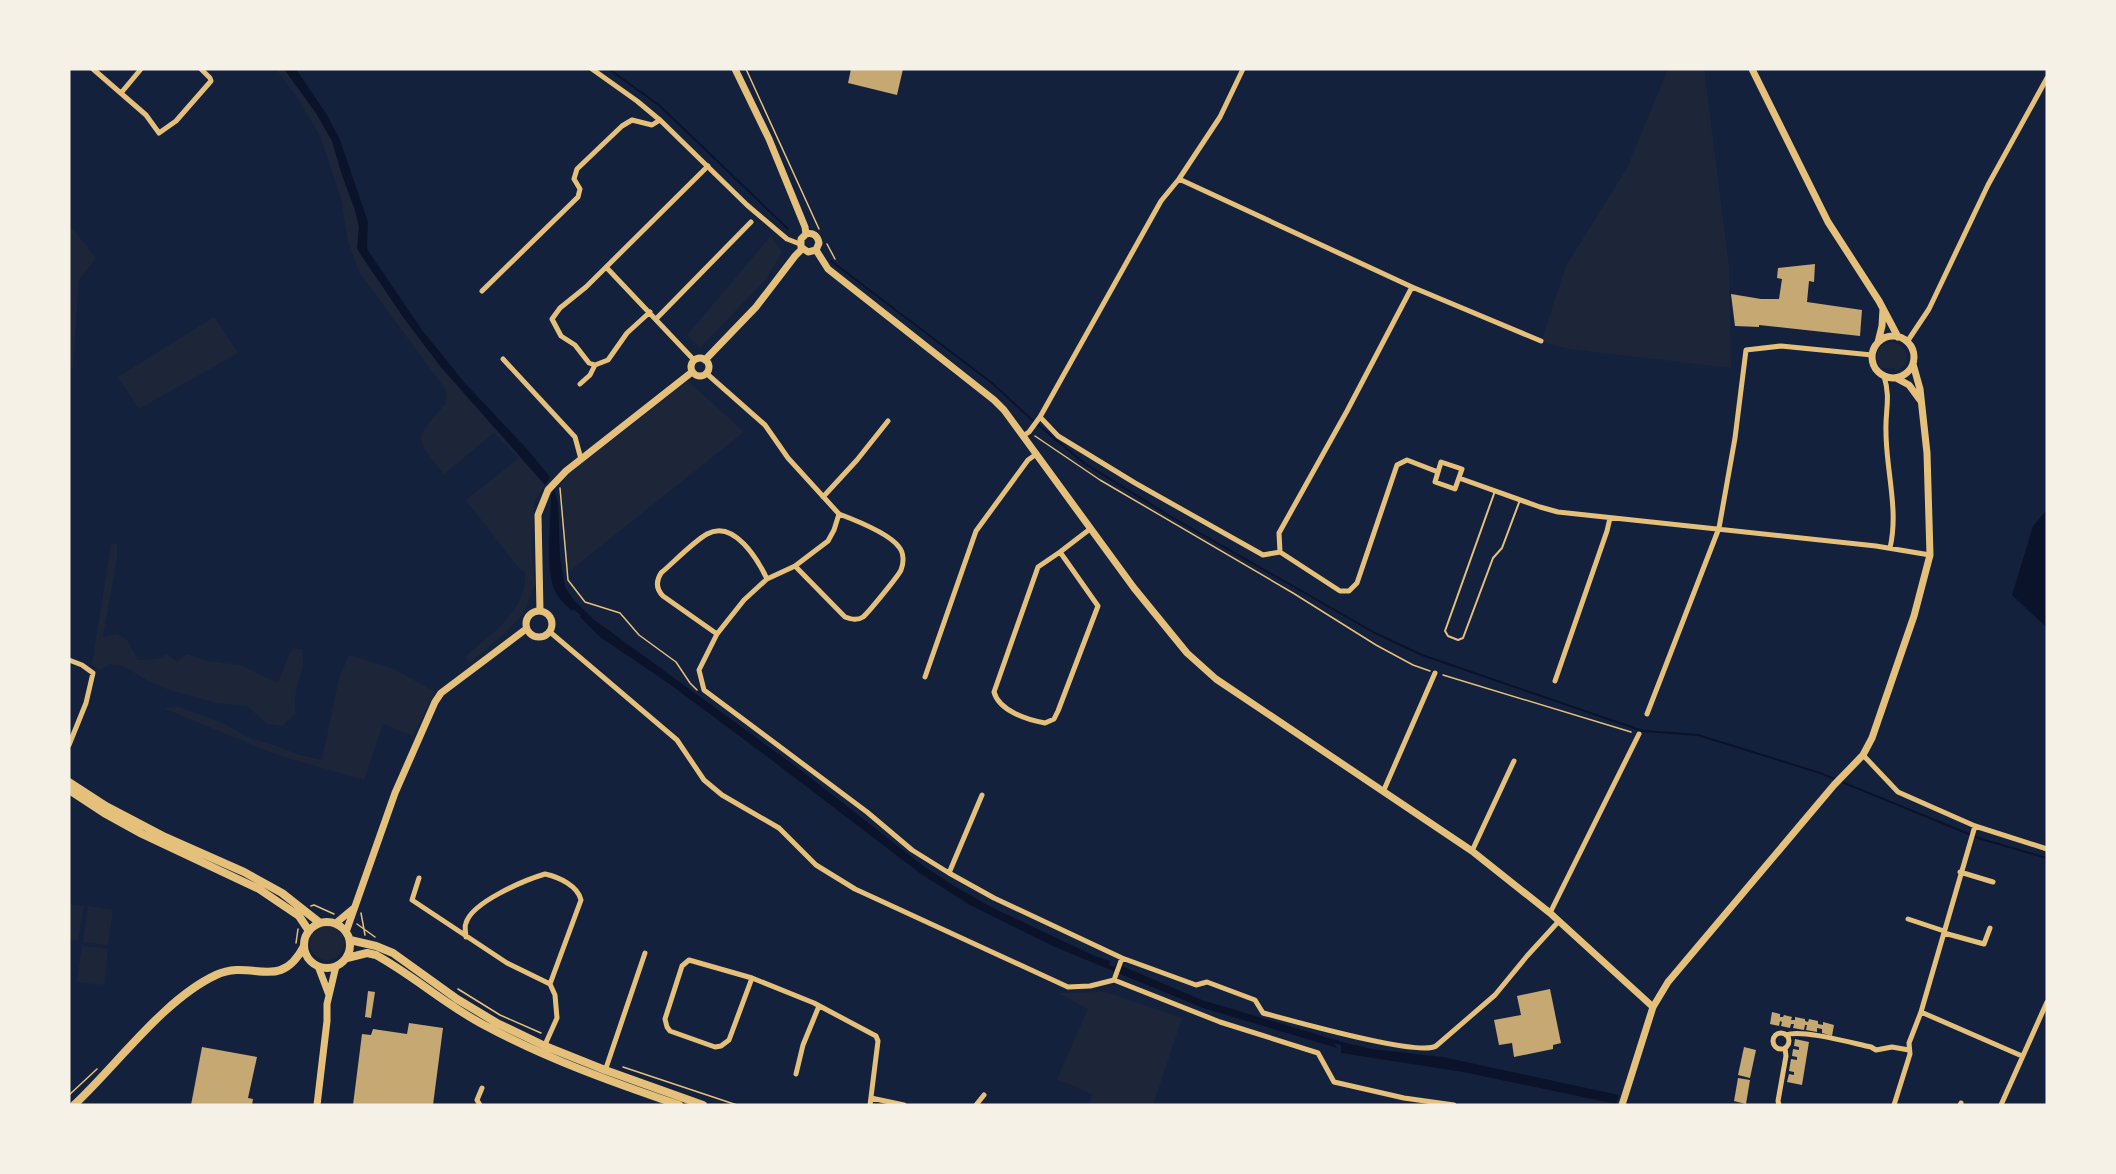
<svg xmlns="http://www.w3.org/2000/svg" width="2116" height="1174" font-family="Overpass,sans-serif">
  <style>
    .green { fill: #1d2539 }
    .water { fill: #0b132b }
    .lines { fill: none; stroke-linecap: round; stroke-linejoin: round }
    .stream { stroke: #0b132b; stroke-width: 2 }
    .building { fill: #c6a872 }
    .path { stroke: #e5c07b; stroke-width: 1.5 }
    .service { stroke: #e5c07b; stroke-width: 2 }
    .minor { stroke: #e5c07b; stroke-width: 5 }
    .tertiary { stroke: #e5c07b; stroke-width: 7 }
    .secondary { stroke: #e5c07b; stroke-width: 8 }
  </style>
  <rect width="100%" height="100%" fill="#14213d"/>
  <!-- green -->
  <path class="green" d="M276,69H284L286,72L316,113L332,141L342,175L355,210L359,227L357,248L361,255L440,366L545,485L534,502L532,548L535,585L523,614L506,632L470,663L465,657C491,633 528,611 525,572L517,566L466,500L519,458L494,433L444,474C412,434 414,441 446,403V390L359,272L348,242L341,198L321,138L299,100Z
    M1668,69H1704L1729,267L1731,368L1570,349L1541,342L1566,266L1627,168Z
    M69,224L96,258L79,280L73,367H69Z
    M771,236L782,252L766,279L700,348L687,335Z
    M214,317L238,353L139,409L118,377Z
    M1891,342L1901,345L1907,354L1906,364L1895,372V368H1881C1875,360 1876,354 1881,346Z
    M688,381L744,432L567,573L560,486L568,474Z
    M111,544H117V558L103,637L117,634L127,640L138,660L157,659L167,654L177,662L187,654L207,661L240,665L278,683L292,648L301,649C309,668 290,690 296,713L282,726L267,724L247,706L217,703L169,690L147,680L123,666L110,664L99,670L92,664Z
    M349,655L394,669L435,692L413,736L383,724L364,780L275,754L163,708L180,707L225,724L247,737L280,747L296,754L322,760L339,678Z
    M69,904L84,906L78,941L69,940Z
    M88,906L113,910L108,945L83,942Z
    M310 943a17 17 0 1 1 34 0a17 17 0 1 1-34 0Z
    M82,946L108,949L104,985L77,982Z
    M1106,992L1182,1018L1153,1105H1090L1092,1094L1057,1079L1088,1009L1058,993Z"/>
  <!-- water -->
  <path class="water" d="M284,69H296L327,115L340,140L368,222L367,249L422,330L464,382L527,449L550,477L545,485L440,366L403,317L361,255L357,248L359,227L355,210L342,175L332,141L316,113Z
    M554,489L558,503L560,557L565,587L573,599L593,619L802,771L922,865L959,889L993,908L1095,956L1110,961L1109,965L1115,967L1117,964L1202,1000L1346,1043L1372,1049L1443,1057L1619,1095L1616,1104L1463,1072L1341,1053V1045L1334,1043L1337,1048L1203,1008L1055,947L968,904L921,874L769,758L668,683L600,637L580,617L582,614L576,608L572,611C566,605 560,600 556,593C544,571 551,522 551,496Z
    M2047,510V628L2012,595L2033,526Z"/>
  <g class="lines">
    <!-- stream -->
    <path class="stream" d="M609,69L660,106L788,229
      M831,261L992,383L1031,419L1084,463L1168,515L1375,633L1422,655L1643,731L1698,735L1820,773L1981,839L2047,858
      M575,609L584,617"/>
  </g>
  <!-- building -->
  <path class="building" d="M851,69H903L897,95L848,83Z
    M1815,264L1814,282L1809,281L1807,302L1862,310L1860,336L1759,325V327L1735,326L1731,294L1761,299H1779L1782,279L1777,278L1778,268Z
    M1550,989L1561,1043L1553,1045V1049L1514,1057L1512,1043L1499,1045L1494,1020L1521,1015L1517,996Z
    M368,991L375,992L371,1018L365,1017Z
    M1772,1012L1780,1014V1017H1783L1784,1015L1792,1017L1791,1020H1795V1017L1805,1019V1021L1808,1022L1809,1019L1818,1021V1024L1823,1025V1022L1834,1025L1832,1036L1822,1033V1029L1817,1028V1032L1806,1030L1807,1025H1805L1804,1030L1793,1028L1794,1024H1791L1790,1028L1781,1026L1782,1022L1780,1021L1779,1026L1770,1024Z
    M409,1023L443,1028L433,1105H353L362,1034L371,1035L373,1029L407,1034Z
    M1795,1039L1809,1042L1802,1085L1787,1082L1789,1074L1794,1075V1072L1789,1071L1791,1059L1797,1060V1057L1792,1056L1793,1049L1799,1050V1047L1794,1046Z
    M202,1047L257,1057L248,1098L253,1099L252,1105H191Z
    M1744,1047L1756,1050L1750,1078L1738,1075Z
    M1738,1078L1750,1080L1746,1104L1734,1101Z"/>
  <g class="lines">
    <!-- path -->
    <path class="path" d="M746,69L819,229
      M827,244L835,259
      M1035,436L1100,480L1293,593L1376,645L1413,665L1430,671
      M560,488L568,580L585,602L620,613L639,635L676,662L690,683L697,690
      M1443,675L1631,732
      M311,906L314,905L334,914
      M361,913L365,935
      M357,924L375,937
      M296,943L298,929
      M458,989L500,1015L541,1033
      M623,1067L737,1105
      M69,1095L97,1069"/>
    <!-- service -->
    <path class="service" d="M1495,491L1445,631L1448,636L1458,640L1463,638L1493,558L1502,548L1520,500"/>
    <!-- minor -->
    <path class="minor" d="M93,69L146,115L159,133L176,121L211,81L210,78L201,69
      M592,69L637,101L661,121L747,205L787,239L800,244
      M121,93L141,69
      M1179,179L1412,287L1541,341
      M606,267L694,360
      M482,291L578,197L580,189L574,179L577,169L622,126L632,120L652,125L660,120
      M650,312L627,333L608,360L595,365L589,363L575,345L561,336L552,319L560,308L586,287L708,166
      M656,319L751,222
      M1907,342L1929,309L1988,185L2047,78
      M503,359L575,437L581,459
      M706,373L765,425L788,458L839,514L834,530L828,541L795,566L767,579L744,600L717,634L699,670L704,690L867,812L912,850L949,873L994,898L1122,958L1196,985L1207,982L1255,1000L1263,1013C1290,1020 1418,1057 1436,1046L1495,995L1527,956L1559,921
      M1884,376C1891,399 1885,410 1886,432C1886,470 1899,510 1890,548
      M580,384L590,375L595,365
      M1040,417L1058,436L1135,483L1263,555L1280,552
      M1023,436L1029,432L1040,417L1161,201L1179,179L1220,117L1243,69
      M1441,462L1462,469L1455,489L1435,482Z
      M1459,478L1540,507L1558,512L1876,546L1930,555
      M823,497L857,460L888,421
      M1060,552L1098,606L1058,711L1054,719L1045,723C1028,720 999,711 994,692L1038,567L1060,552L1090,529
      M1280,552L1279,533L1347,411L1412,287
      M1280,552L1340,591H1349L1357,583L1397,465L1407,460L1438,472
      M795,566L845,617C851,619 857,621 863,617C868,613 899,575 901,570C904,563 904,553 899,547C889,533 855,520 839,514
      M550,632L677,740L704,780L722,795L779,828L816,865L855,889L1068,987L1090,986L1114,980L1220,1022L1318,1053L1334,1082L1404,1098L1454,1105
      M717,634L663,596C656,589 656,581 661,573C674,562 693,542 707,534C734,519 758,560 767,579
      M69,660L82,665L93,673L86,703L69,745
      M925,677L976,531L1028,460L1035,455
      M1555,681L1607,531L1610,518
      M1647,714L1719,528L1735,438L1746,350L1781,346L1872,355
      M1863,755L1898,792L1975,826L2047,849
      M1383,792L1435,673
      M1472,851L1514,761
      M1960,872L1993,882
      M949,873L982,795
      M419,878L412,900L507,963L550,984L555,995L557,1018L544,1047
      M1550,913L1639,734
      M1908,919L1944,931
      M1944,933L1984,944L1990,928
      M466,937C466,933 464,927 466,923C472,902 525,880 545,874C559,877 578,886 581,900L550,984
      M752,978L729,1040L721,1046L715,1047L670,1031L667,1027L665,1019L682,966L689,960L752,978L814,1003L876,1036L878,1041L870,1105
      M1114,980L1122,958
      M1921,1012L2022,1056
      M1773 1041a8 8 0 1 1 16 0a8 8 0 1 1-16 0Z
      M1786,1035C1802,1029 1852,1043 1871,1047L1876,1050L1892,1047L1909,1050
      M605,1071L645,953
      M796,1074L803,1045L819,1006
      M871,1098L904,1105
      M480,1105L477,1100L482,1088
      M976,1105L984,1095
      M1779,1105L1778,1101L1786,1056L1785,1048
      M1894,1105L1910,1054L1909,1043L1921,1012L1975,826
      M1960,1105L1961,1103
      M2001,1105L2047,1002"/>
    <!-- tertiary -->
    <path class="tertiary" d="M735,69L769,139L805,227L806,234
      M1752,69L1828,222L1879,301L1898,337
      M806,234L801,239V247L808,252L816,250
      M806,234C813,232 818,236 819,243L816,250
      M816,250L828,269L994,400L1004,410L1134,588L1187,653L1216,679L1472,851L1550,913L1653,1007
      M1872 357a21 21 0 1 1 42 0a21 21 0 1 1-42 0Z
      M1878,342L1882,326L1883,309
      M691 367a9 9 0 1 1 18 0a9 9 0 1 1-18 0Z
      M705,360L756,307L795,256L802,249
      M1896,378L1909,385L1920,400
      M526 624a13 13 0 1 1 26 0a13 13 0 1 1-26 0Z
      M540,611L538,515L548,490L566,471L692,372
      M336,923L354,908
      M346,932L395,793L435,702L441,693L526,629
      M318,966L329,995
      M317,1105L327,1021V1004L336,966
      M1622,1105L1653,1007L1668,982L1834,785L1863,755L1872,738L1914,616L1930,555L1927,453L1920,389L1913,364"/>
    <!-- secondary -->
    <path class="secondary" d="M69,782L106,806L165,837L244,872L282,893L320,923
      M69,790L104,813L142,834L259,889L299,916L309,931
      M304 945a23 23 0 1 1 46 0a23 23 0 1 1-46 0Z
      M350,940L376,946L393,953L457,999L497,1023L545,1046L605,1070L703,1105
      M347,958L367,953L376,955C414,976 446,1005 484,1025C547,1059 612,1082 679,1105
      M74,1105C117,1065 164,999 216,975C252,958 280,993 304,946"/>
  </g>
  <!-- border -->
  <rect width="2116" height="1174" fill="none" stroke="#f6f1e7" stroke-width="141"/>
</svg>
